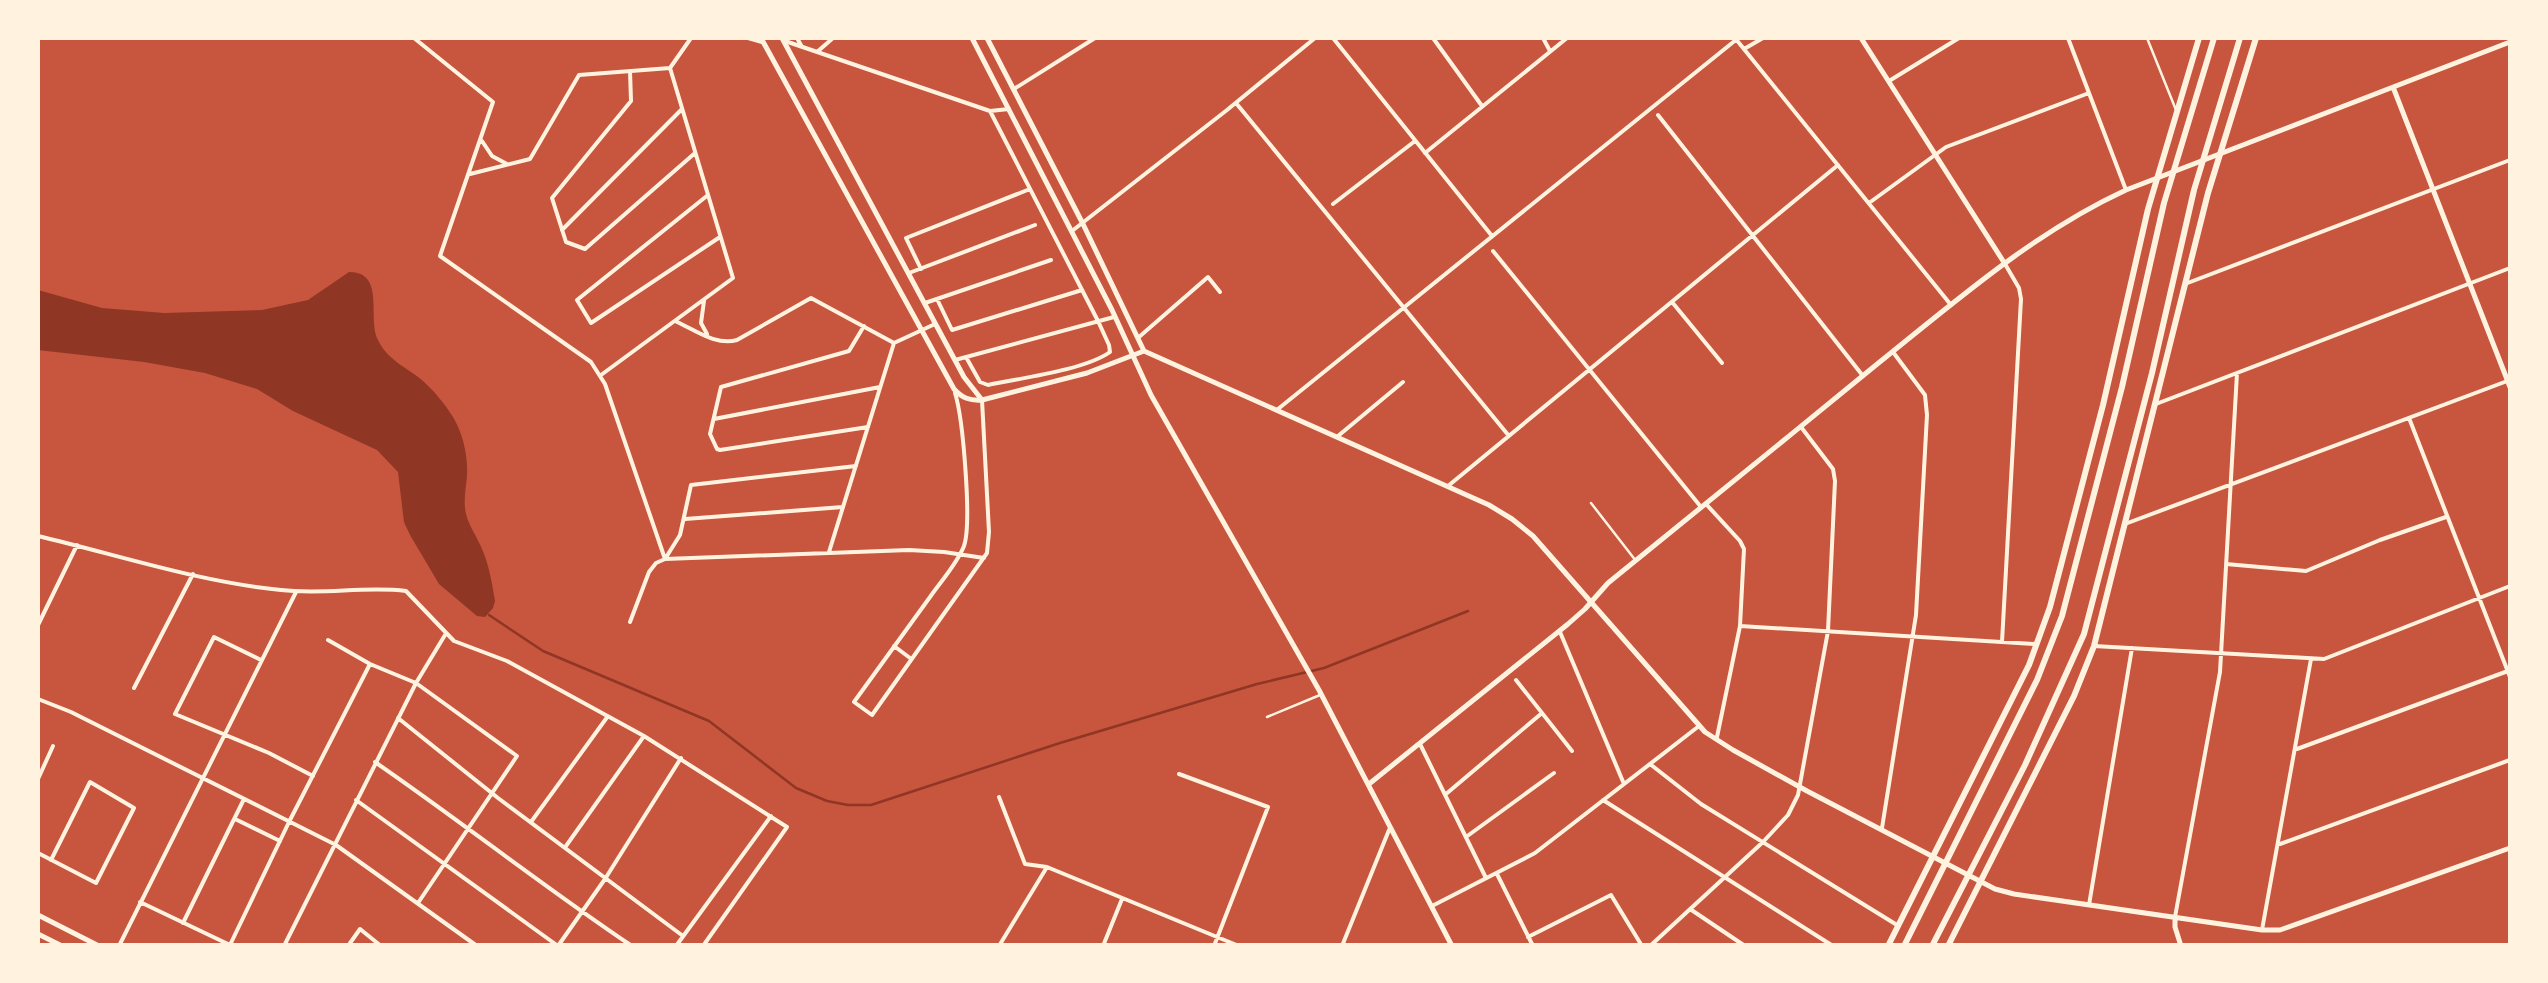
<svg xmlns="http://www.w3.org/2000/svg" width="2548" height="983" font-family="'Roboto Condensed',sans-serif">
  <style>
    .water { fill: #8f3625 }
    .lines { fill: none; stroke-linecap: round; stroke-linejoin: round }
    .stream { stroke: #8f3625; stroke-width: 2.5 }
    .service { stroke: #fff3e0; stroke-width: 2.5 }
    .minor { stroke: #fff3e0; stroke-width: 4 }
    .tertiary { stroke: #fff3e0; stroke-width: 5 }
    .trunk { stroke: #fff3e0; stroke-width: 6 }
  </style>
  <rect width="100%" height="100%" fill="#c8553d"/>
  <!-- water -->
  <path class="water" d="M349,272C386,272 367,318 378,340C387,360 408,368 423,381C434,391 445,404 453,417C463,434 468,455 467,476C466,488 463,501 466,514C469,526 477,537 482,549C489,565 492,583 495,601L493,608L485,617L477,616L439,584L410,535L404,522L398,472L377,450L293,411L257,389L205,373L144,362L38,350V290L102,308L164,313L262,310L308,300Z"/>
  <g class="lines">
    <!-- stream -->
    <path class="stream" d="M489,615L543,651L709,721L796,788L827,801L848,805H871L1060,743L1257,684L1324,668L1468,611"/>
    <!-- service -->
    <path class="service" d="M2147,38L2176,110
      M1591,503L1636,561
      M1267,717L1320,695"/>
    <!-- minor -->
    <path class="minor" d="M414,38L493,102L440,256L591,362L605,384L665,559
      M748,38L762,42
      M797,38L802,47
      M1333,38L1492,236
      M1433,38L1482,106
      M1543,38L1550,51
      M1735,38L1951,305
      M2068,38L2126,190
      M785,41L990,111L1009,109
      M1744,49L1763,38
      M817,52L833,38
      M670,68L691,38
      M630,71L631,101L552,198L566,242L585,249L695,153
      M1889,81L1959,38
      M1014,89L1095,38
      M1236,103L1509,436
      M1658,115L1863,376
      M482,141L492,156L507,164
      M1425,153L1567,38
      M470,174L530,159L579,75L670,68
      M708,195L577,300L591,323L720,237
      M1869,203L1946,147L2089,93
      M1333,204L1415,141
      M562,230L682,109
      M1072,231L1227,110L1315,38
      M1493,251L1701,507
      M921,269L906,238L1030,189
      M909,273L1035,225
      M2185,284L2510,160
      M937,299L952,330L1082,290
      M704,301L701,323L707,334
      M1672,302L1722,363
      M925,303L1051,260
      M677,322C695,330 716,346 737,340L811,298L894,343
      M864,326L849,351L721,387L710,434L717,449L720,450L868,427
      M1139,337L1208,277L1220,292
      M894,343L935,324
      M966,357L980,382L988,385C1021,378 1085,370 1110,352L1109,345L1098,321L990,111
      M955,360L1114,317
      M601,375L733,278L670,68
      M955,393C963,418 972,523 964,546C957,564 941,581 930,597C905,632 879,667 854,702L872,715L987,553L989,532L982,400
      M2156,404L2510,268
      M1278,409L1737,39
      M2409,418L2510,677
      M714,419L880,387
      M1338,436L1403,382
      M1448,486L1838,165
      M1706,504L1740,541L1744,549L1740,626L1717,737
      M685,519L843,507
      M2125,524L2510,380
      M38,536C118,555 199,582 281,590C323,595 365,586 406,591L454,641L507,661L644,736L787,827L703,946
      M829,552L894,343
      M665,559L909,550L944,552L984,558
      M2226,564L2306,571L2380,540L2446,517
      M630,622L649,572L656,563L665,559L680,535L691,485L856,466
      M38,625L77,545
      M1740,626L2035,644
      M1560,632L1624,784
      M328,640L370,664L416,683L517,756L418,903
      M2002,642L2021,299L2019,288L2005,264
      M894,646L910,658
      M2094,646L2324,659L2510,586
      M261,660L214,637L175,714L269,753L313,776
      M1516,680L1572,751
      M134,688L193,574
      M38,699L71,712L336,845L477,946
      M398,718L498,798L683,936
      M1420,744L1486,878
      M2297,749L2508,671
      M375,762C462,822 544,887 632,946
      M1650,764L1701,804L1897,925
      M1179,774L1268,807L1214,946
      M38,779L53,746
      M1446,794L1542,713
      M999,797L1025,864L1047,867L1239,946
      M356,800L558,946
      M1603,800L1833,946
      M235,819L280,841
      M531,822L608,716
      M1882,828L1916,615L1927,415L1925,395L1893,352
      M1466,837L1554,773
      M2280,844L2510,760
      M566,846L644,736
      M38,853L96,883L134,808L90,782L51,860
      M1497,874L1533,946
      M140,902L230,945L289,822L370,664
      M2089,905L2132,648
      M1432,906L1535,853L1699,726
      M1690,909L1745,946
      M2175,917L2220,672L2237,373
      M183,923L244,799
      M2262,930L2311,659
      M1528,937L1611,895L1642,946
      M119,946L296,592
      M284,946L416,683L445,635
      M348,946L360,929L381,946
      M558,946L605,879L681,758
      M676,946L771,816
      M999,946L1047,867
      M1103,946L1122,899
      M1342,946L1389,830
      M1650,946L1763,842L1788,815L1798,795L1828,631L1835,481L1833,469L1801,427"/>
    <!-- tertiary -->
    <path class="tertiary" d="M761,38L954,389C962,398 970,401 982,400L1087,373L1144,351
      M782,38L964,377L982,400
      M972,38L1112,310L1151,395L1319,690L1452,946
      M987,38L1083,224L1144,351
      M1861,38L2005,264
      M2393,87L2510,387
      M1144,351L1489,505L1512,519L1533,536L1705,732L1733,750L1807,791L1995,889L2014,894L2262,930H2280L2510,848
      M1369,784L1568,624L1585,609L1608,583C1698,510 1787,438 1876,365C1956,301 2033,233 2126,190L2510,42
      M38,915L99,946
      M2175,917V927L2181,946
      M38,934L62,946"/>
    <!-- trunk -->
    <path class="trunk" d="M1888,946L2029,665L2050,607L2103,405L2148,209L2199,38
      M1904,946L2037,680L2062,616L2122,387L2164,203L2214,38
      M1932,946L2025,765L2084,634L2152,373L2194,190L2240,38
      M1948,946L2074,696L2094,646L2208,193L2256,38"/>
  </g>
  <!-- border -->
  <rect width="2548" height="983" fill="none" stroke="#fff3e0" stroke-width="80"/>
</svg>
